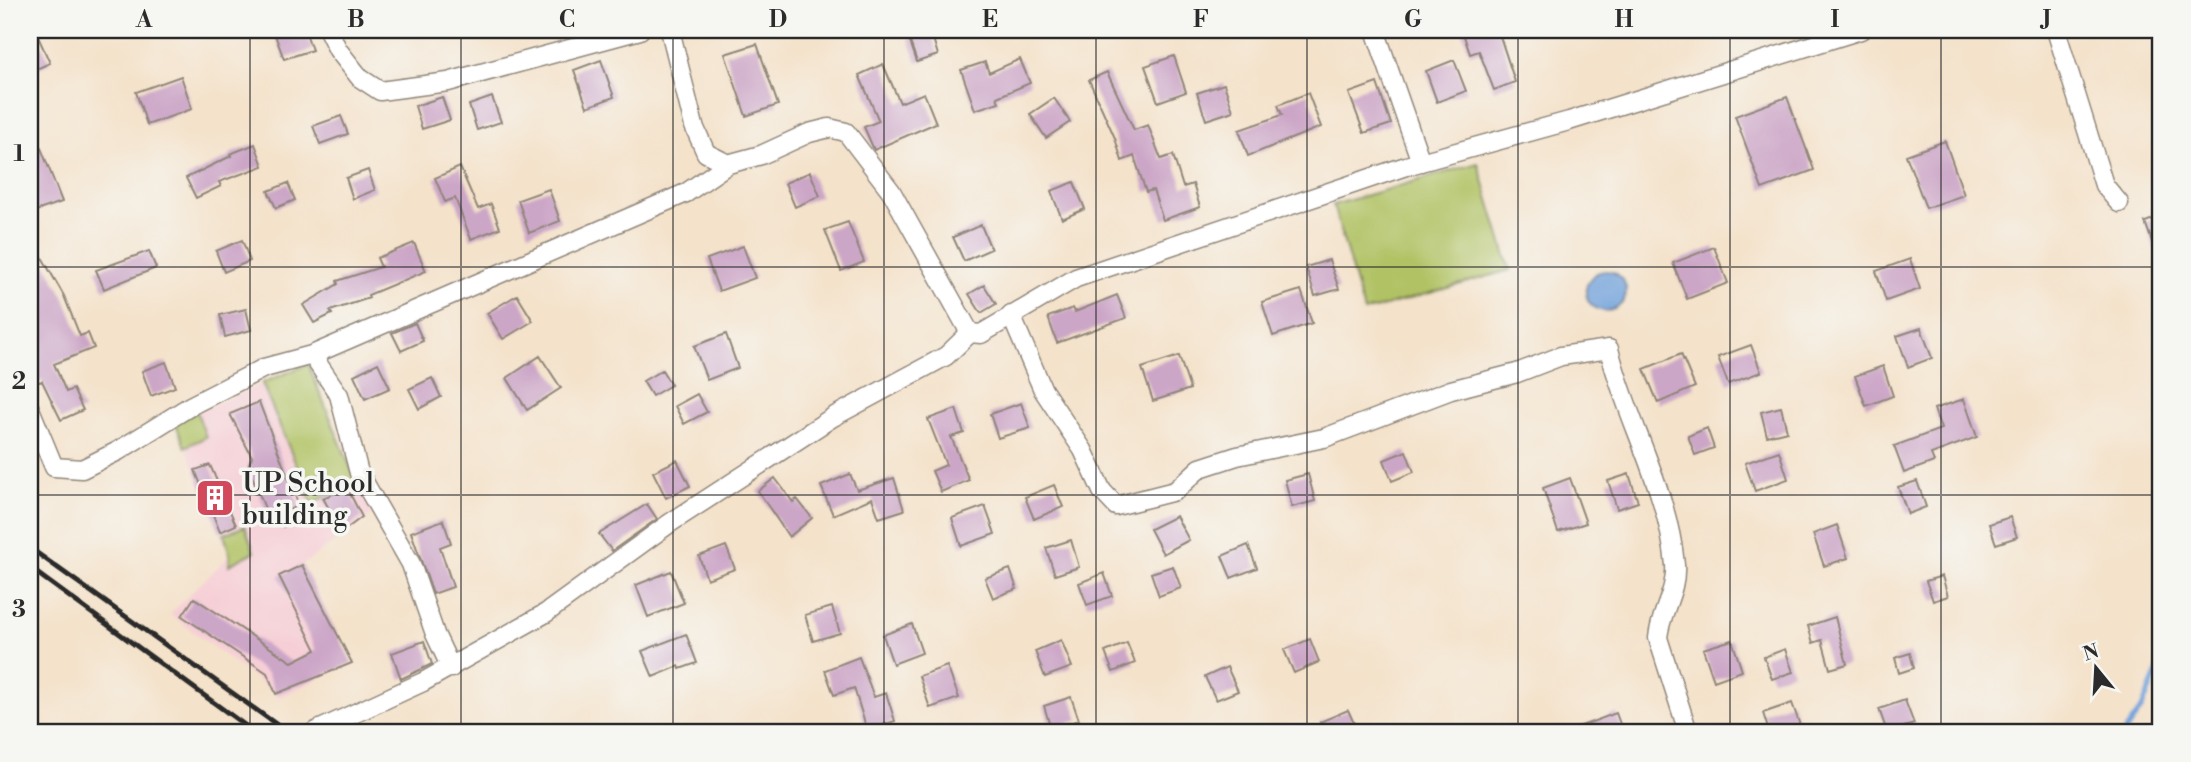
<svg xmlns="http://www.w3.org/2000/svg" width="2191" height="762" font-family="'Libre Bodoni',serif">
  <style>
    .built { fill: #f6cfd6 }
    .green { fill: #b1c265; stroke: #6e7648; stroke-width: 2 }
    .water { fill: #71a1da; stroke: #4e6682; stroke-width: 2 }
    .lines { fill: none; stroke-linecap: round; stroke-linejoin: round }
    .stream { stroke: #71a1da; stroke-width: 5 }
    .building { fill: #cca6c7 }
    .minor-casing { stroke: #90867a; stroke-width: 21 }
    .minor { stroke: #fff; stroke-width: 18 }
    .rail { stroke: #2b2b2b; stroke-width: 5 }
    .grid { fill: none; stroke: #2b2b2b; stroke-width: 2; stroke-opacity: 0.55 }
    .labels { text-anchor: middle; stroke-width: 7; stroke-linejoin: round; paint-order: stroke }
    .poi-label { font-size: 28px; fill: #2b2b2b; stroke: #f6f6f2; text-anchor: start }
    .neatline { fill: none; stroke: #2b2b2b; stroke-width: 2.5 }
    .grid-label { font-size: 23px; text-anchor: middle; font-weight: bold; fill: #2b2b2b }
  </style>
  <rect width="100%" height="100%" fill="#f6f6f2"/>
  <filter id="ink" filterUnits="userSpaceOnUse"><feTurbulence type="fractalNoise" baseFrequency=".0143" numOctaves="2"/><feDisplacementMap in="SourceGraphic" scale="14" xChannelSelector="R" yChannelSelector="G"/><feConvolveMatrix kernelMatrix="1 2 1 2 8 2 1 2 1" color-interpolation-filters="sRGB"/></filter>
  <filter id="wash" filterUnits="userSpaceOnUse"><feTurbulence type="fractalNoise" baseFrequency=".00686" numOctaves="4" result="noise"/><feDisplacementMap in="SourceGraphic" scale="28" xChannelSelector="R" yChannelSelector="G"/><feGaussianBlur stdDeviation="1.57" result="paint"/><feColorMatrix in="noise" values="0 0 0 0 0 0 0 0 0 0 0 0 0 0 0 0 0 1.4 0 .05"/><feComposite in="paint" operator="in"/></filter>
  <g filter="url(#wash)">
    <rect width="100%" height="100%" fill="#f4e2ca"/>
    <!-- built -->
    <path class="built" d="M308,364L373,514L302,565L352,663L280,697L170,614L230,555L175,422Z"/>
    <!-- green -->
    <path class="green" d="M1478,163L1510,270L1364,312L1333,205Z
      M308,364L357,483L312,503L262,383Z
      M197,412L206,437L185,447L175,422Z
      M245,526L254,552L229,565L230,555L224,534Z"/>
    <!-- water -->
    <path class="water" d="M1586 291a20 20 0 1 1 40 0a20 20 0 1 1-40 0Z"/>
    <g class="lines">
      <!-- stream -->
      <path class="stream" d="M2125,732L2142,708L2161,663"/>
    </g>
    <g id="blocks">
      <!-- building -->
      <path class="building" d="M30,30H35L50,63L30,72Z
        M290,30H305L312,50L284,59L275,35Z
        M1462,30H1498L1515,82L1494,90L1479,51L1470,54Z
        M931,32L938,55L917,62L909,39Z
        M757,44L778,105L746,116L725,54Z
        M1174,56L1186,92L1158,102L1145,66Z
        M1020,59L1030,83L997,97L999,102L975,110L961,70L985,62L989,73Z
        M601,60L614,97L587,107L574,70Z
        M1454,60L1466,91L1437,102L1426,71Z
        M883,64L900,103L924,93L936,123L874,150L864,127L879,121L859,75Z
        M1107,72L1134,130L1148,125L1161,159L1173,155L1183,187L1193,184L1200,207L1163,220L1153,190L1146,192L1134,156L1122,161L1115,138L1089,80Z
        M181,76L192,109L147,125L136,92Z
        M1377,83L1391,124L1364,133L1349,93Z
        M1224,84L1233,111L1206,120L1197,93Z
        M1308,93L1321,127L1248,156L1239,130L1282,115L1278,105Z
        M442,97L450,120L422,129L415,106Z
        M492,97L501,122L477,130L469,105Z
        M1787,97L1814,170L1762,189L1735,116Z
        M1054,98L1070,122L1046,138L1030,114Z
        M341,116L348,134L320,144L313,126Z
        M1945,141L1964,195L1926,208L1906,155Z
        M255,144L263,166L219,182L221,186L196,198L186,178L231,156L230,154Z
        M41,148L62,202L30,213V152Z
        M460,167L478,209L491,204L500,228L471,239L455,198L445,202L435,178Z
        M368,170L375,190L353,199L346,178Z
        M810,172L820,196L795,207L785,183Z
        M1074,182L1085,209L1062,219L1051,191Z
        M288,183L295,200L276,208L268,191Z
        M549,189L560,221L529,233L518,200Z
        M2161,216V261H2159L2145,222Z
        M848,222L864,262L841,271L825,230Z
        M981,225L991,249L964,261L953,237Z
        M30,236L64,296L80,336L88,333L94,348L54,364L66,392L73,389L83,410L61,420L42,381L36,383L30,367Z
        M242,240L250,261L224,272L216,251Z
        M414,243L426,271L368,295L369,298L330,311L332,314L314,323L303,305L338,284L337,281L381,267L377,258Z
        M743,246L755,278L719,291L707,259Z
        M1714,247L1728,283L1687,299L1673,263Z
        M149,251L156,268L104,289L96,270Z
        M1910,259L1920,289L1886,301L1876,271Z
        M1329,260L1339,289L1315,296L1306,267Z
        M984,285L996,304L981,313L969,294Z
        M1301,290L1312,323L1273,336L1262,302Z
        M517,295L533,321L503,339L487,313Z
        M1117,295L1126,318L1057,343L1048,317L1073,308L1075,312Z
        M246,309L251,330L225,337L220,315Z
        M415,323L423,341L401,351L392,333Z
        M1921,328L1932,358L1908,367L1897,336Z
        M726,334L738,368L707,380L694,346Z
        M1751,345L1761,372L1728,384L1718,357Z
        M1681,354L1695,387L1658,403L1644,369Z
        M540,356L561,388L527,410L507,378Z
        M1179,356L1190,389L1153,401L1142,368Z
        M166,362L175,387L151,396L142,371Z
        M378,363L390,388L365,399L354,375Z
        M1883,366L1893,396L1866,406L1855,376Z
        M662,370L671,385L652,396L643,381Z
        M432,378L441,397L419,409L409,389Z
        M697,394L707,412L684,424L675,406Z
        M1964,399L1977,437L1931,454L1934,462L1904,473L1894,446L1941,429L1934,409Z
        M259,402L299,506L290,509L295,522L283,527L277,513L268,516L248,466L252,457L230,414Z
        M1021,403L1030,428L998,438L990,414Z
        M1781,407L1787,431L1767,436L1761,412Z
        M956,409L964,433L951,437L969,480L941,492L932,471L946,465L928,419Z
        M1707,428L1714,448L1695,455L1688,436Z
        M1406,451L1414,472L1392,481L1384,460Z
        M1779,451L1788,479L1755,491L1745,463Z
        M677,460L690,486L666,498L653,472Z
        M210,465L236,525L220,532L195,470Z
        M850,474L857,490L894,478L904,510L879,518L872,498L833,515L821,486Z
        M1308,474L1315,501L1292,507L1285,480Z
        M1629,474L1638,502L1617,509L1608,481Z
        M775,478L793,502L797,499L812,518L789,537L758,491Z
        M1570,478L1586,523L1558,532L1543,488Z
        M1917,481L1926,507L1908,514L1898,487Z
        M1054,485L1063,507L1034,519L1025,497Z
        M347,488L362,517L342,532L323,498Z
        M647,504L657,519L612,551L599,534Z
        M985,506L995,534L961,546L952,518Z
        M1176,516L1189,540L1163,554L1150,529Z
        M2010,517L2017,537L1996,544L1989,524Z
        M443,520L451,543L440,547L453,587L433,594L411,532Z
        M1837,525L1848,558L1824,566L1813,534Z
        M1071,540L1079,567L1055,575L1046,548Z
        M1248,545L1257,568L1231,578L1222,556Z
        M726,546L735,569L707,579L699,556Z
        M302,565L352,663L276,694L267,673L182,616L194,598L292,662L316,650L279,576Z
        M1173,566L1181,588L1159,596L1151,573Z
        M1010,569L1017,589L993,598L985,578Z
        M671,571L684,603L648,617L636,585Z
        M1104,573L1112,596L1087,605L1079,583Z
        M1942,576L1948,596L1933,601L1926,581Z
        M832,607L840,633L813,641L805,615Z
        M1835,617L1847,664L1830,669L1822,640L1813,643L1808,626Z
        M912,624L922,653L893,664L883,635Z
        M686,634L697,663L680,669L679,666L653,677L642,651Z
        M1310,639L1319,662L1294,673L1284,650Z
        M1061,640L1072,667L1045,677L1035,651Z
        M1732,640L1742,671L1714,681L1703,649Z
        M424,641L432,664L401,679L392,653Z
        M1127,643L1135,663L1113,672L1105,652Z
        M1785,649L1793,672L1772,679L1764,657Z
        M1910,653L1914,668L1899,673L1895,658Z
        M859,657L874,697L886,693L895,721L867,730L854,688L834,695L825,670Z
        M947,666L959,698L930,708L919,676Z
        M1227,667L1238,691L1216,700L1205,677Z
        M1071,697L1079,720L1051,729L1044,706Z
        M1905,700L1914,724L1887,732L1879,709Z
        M1792,703L1801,728L1788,732H1769L1763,713Z
        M1348,710L1358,732H1325L1320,722Z
        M1616,713L1623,732H1568V731Z"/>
    </g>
  </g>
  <g filter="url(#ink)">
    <use href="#blocks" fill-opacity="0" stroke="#90867a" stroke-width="2"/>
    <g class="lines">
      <!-- minor casing -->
      <g class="minor-casing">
        <path id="minor" d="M328,30L338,50L360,78L380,91L448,82L640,30
          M670,30L694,126L706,153L728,164L761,155L809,133L829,128L846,132L891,191L970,333L981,334L1076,278L1406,166L1569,121L1861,30
          M1375,30L1421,162
          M2056,30L2104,185L2119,203
          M1011,315L1043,390L1083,450L1102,491L1116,506L1175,491L1200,468L1237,456L1324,438L1451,390L1517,373L1561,356L1609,349C1627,421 1668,489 1675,565C1677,592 1660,612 1658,638L1688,732
          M312,355L686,193L728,164
          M30,409L54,467L82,469L118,451L192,405L264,368L312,355L339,395L359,473L411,564L435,634L451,668
          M314,732L423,682L546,613L670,523L833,417L946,356L970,333"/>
      </g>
      <!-- minor -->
      <use href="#minor" class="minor"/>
      <!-- rail -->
      <path class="rail" d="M30,548L287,732
        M30,568L254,732"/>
    </g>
  </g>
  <!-- grid -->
  <path class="grid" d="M250,30V732M461,30V732M673,30V732M884,30V732M1096,30V732M1307,30V732M1518,30V732M1730,30V732M1941,30V732M30,267H2161M30,495H2161"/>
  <!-- icons -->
  <defs>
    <g id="building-square" transform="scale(2.0125)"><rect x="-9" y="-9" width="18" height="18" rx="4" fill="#d1495b" stroke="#f6f6f2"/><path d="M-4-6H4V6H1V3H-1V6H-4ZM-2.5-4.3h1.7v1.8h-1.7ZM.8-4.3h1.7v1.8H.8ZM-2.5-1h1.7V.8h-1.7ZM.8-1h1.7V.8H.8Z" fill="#fff"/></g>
  </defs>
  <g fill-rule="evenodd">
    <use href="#building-square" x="215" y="498"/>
  </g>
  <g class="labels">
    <!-- poi labels -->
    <g class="poi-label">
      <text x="242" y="492">UP School<tspan x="242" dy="32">building</tspan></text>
    </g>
  </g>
  <!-- margin -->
  <rect width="2191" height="762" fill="none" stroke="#f6f6f2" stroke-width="77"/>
  <!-- north arrow -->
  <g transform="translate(2096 668) rotate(342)" stroke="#f6f6f2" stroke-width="5" paint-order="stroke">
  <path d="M0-5L12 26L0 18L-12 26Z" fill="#2b2b2b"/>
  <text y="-10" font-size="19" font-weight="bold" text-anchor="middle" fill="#2b2b2b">N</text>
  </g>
  <rect x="38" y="38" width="2114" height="686" class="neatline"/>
  <g class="grid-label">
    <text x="144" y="27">A</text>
    <text x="356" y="27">B</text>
    <text x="567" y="27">C</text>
    <text x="778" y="27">D</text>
    <text x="990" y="27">E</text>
    <text x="1201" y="27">F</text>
    <text x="1413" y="27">G</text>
    <text x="1624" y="27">H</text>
    <text x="1835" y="27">I</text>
    <text x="2047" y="27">J</text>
    <text x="19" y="161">1</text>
    <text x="19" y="389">2</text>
    <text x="19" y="617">3</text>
  </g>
</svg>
